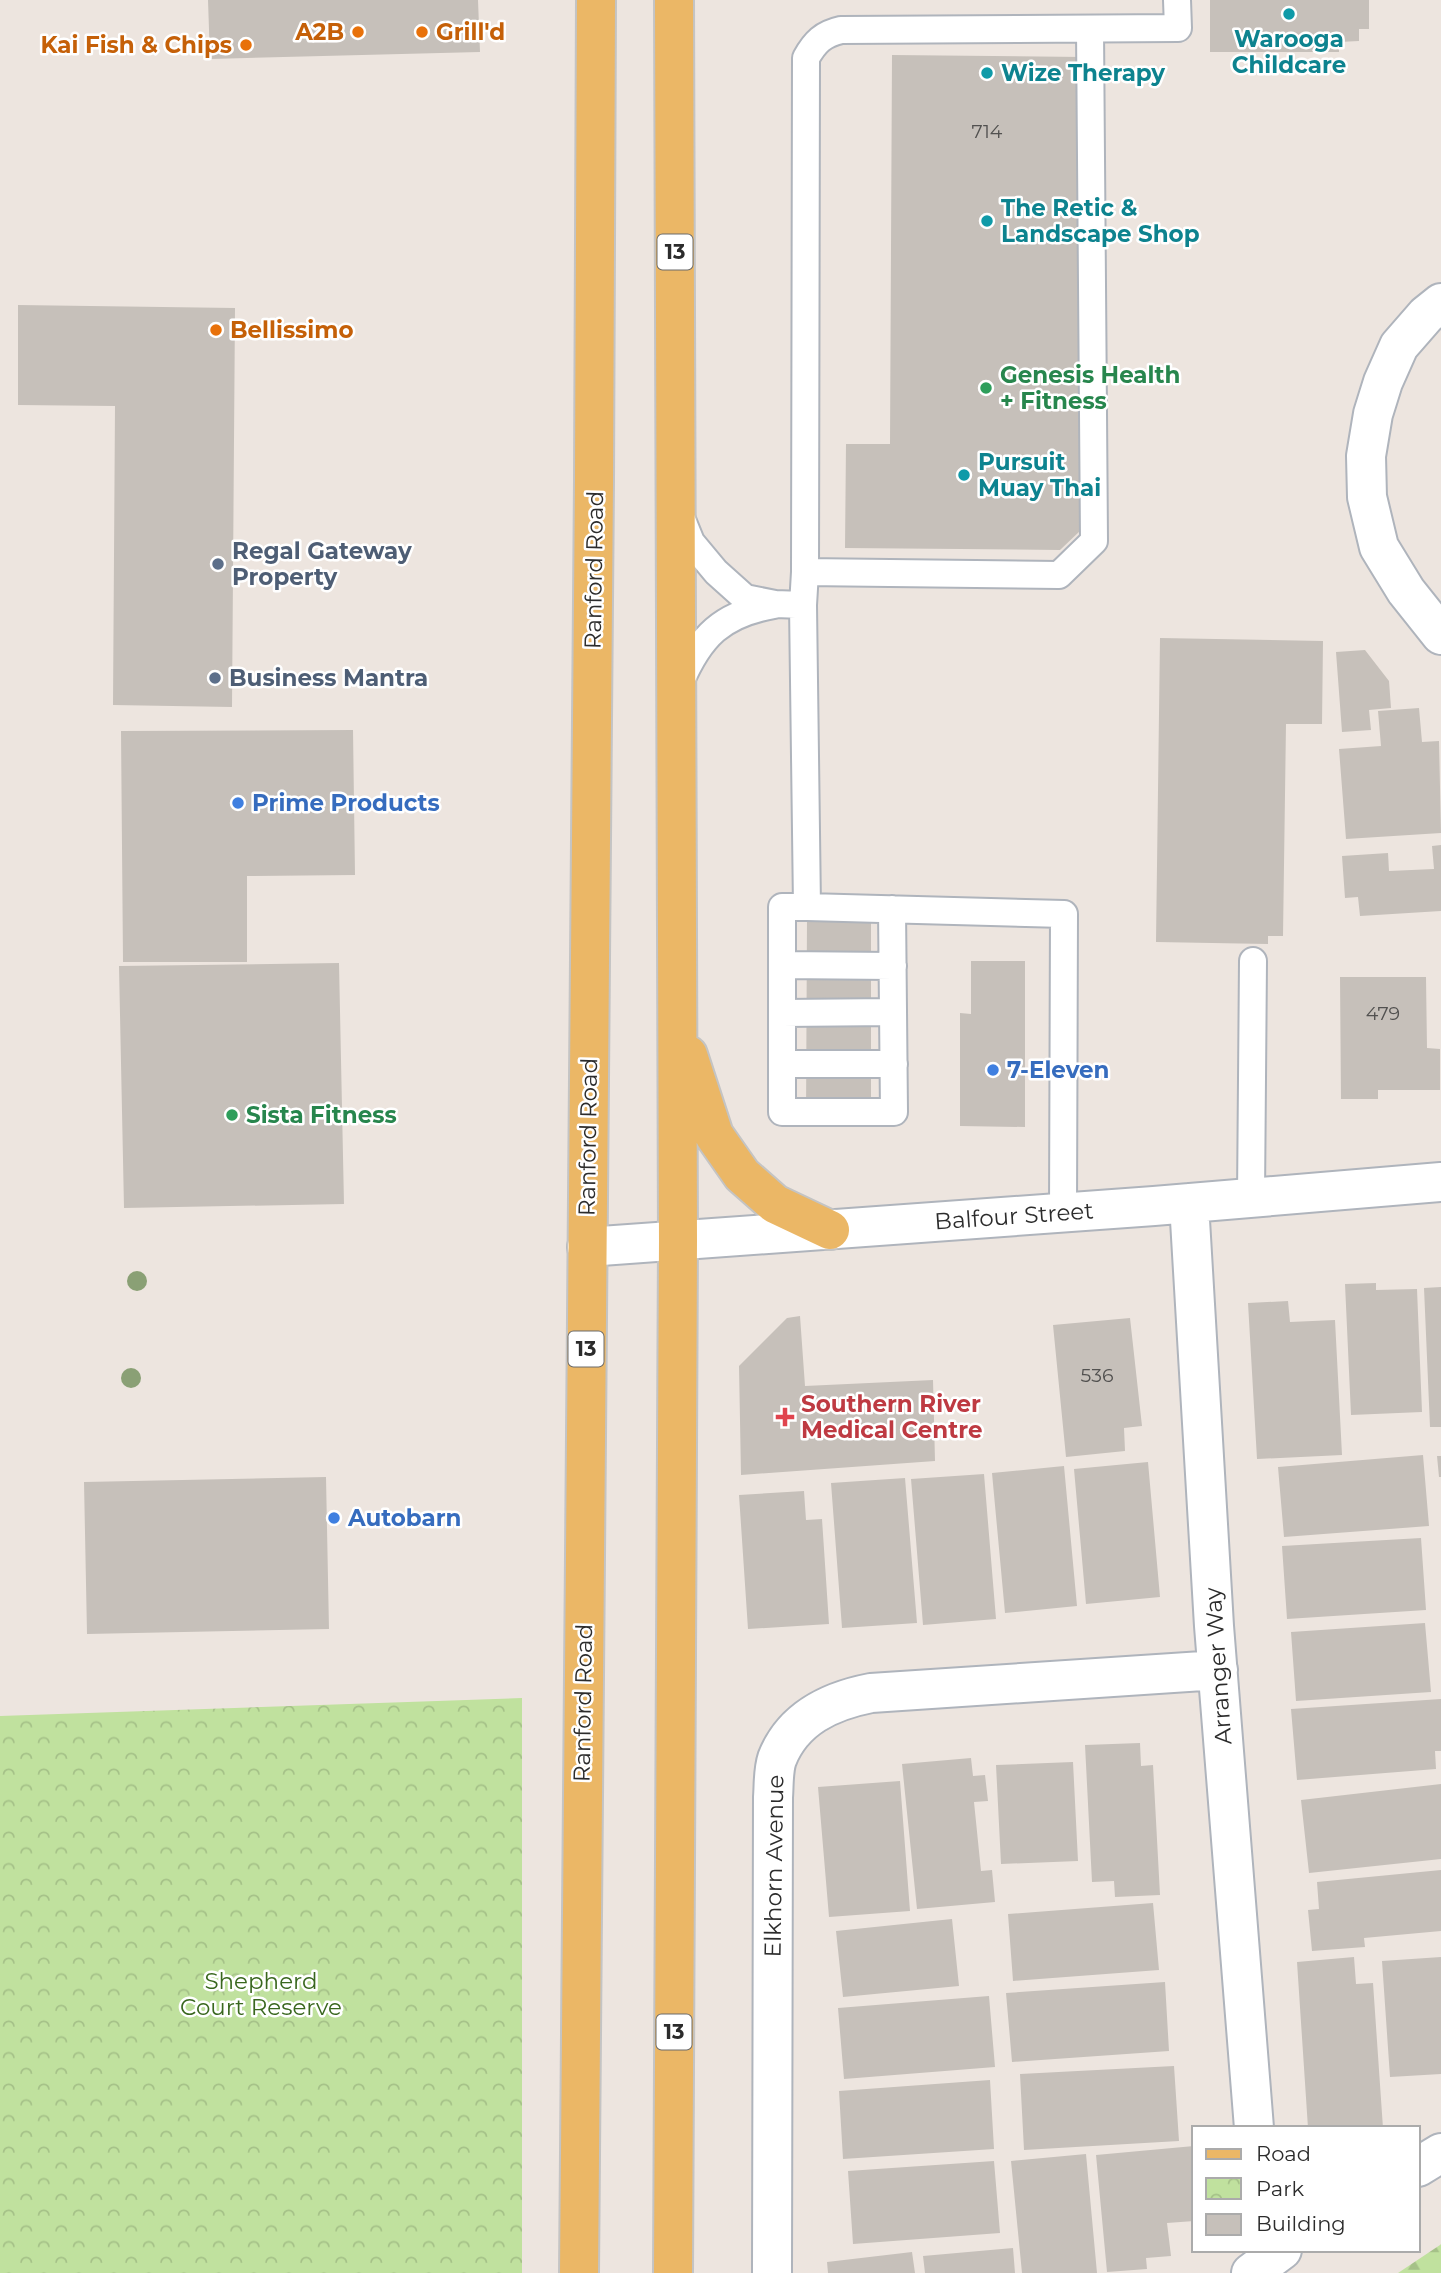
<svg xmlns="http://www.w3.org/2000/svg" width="1441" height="2273" font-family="Montserrat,sans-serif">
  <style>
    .forest { fill: url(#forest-firs) }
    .park { fill: url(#park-crowns) }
    .building { fill: #c6c0ba }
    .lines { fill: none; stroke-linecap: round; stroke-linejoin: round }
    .service-casing { stroke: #afb4bc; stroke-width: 30 }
    .minor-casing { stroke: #afb4bc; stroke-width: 42 }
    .primary-casing { stroke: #c4c4c4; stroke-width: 42 }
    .service { stroke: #fff; stroke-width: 26 }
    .minor { stroke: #fff; stroke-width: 38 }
    .primary { stroke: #ebb766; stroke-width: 38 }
    .tree { fill: #8aa075 }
    .culture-dot { fill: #0f9aa8; stroke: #fff; stroke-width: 2.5 }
    .food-dot { fill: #e8710a; stroke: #fff; stroke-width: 2.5 }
    .leisure-dot { fill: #2e9e5b; stroke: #fff; stroke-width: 2.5 }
    .service-dot { fill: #5c6f8a; stroke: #fff; stroke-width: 2.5 }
    .shop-dot { fill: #3f7fe0; stroke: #fff; stroke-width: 2.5 }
    .health-dot { fill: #e0444e; stroke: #fff; stroke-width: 2.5 }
    .labels { text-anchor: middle; stroke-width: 5; stroke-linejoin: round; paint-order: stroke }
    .number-label { font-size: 19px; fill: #525150 }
    .shield { fill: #fff; stroke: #6b6b6b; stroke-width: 2 }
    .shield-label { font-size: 21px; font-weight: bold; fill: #2c2c2c }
    .food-label { font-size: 23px; font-weight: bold; fill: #c56008; stroke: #fff; text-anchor: end }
    .culture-label { font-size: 23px; font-weight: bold; fill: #0d838f; stroke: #fff; text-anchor: start }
    .leisure-label { font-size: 23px; font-weight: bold; fill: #27864d; stroke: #fff; text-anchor: start }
    .service-label { font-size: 23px; font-weight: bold; fill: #4e5e75; stroke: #fff; text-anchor: start }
    .street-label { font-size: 23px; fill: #2c2c2c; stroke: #fff }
    .shop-label { font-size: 23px; font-weight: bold; fill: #366cbe; stroke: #fff; text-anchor: start }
    .health-label { font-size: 23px; font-weight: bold; fill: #be3a42; stroke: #fff; text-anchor: start }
    .park-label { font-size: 23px; fill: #39671e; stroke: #fff }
  </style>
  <defs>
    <pattern id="forest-firs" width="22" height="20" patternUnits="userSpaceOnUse" patternTransform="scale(1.75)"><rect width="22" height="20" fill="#c0e19e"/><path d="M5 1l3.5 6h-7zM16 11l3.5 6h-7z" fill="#a5c188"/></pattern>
    <pattern id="park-crowns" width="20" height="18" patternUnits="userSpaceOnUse" patternTransform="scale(1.75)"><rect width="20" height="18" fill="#c0e19e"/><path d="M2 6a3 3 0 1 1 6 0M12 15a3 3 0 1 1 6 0" fill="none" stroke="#a5c188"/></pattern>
  </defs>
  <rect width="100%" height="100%" fill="#ede5df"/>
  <!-- forest -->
  <path class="forest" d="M1441,2244V2273H1398L1440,2245Z"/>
  <!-- park -->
  <path class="park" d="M522,1698V2273H0V1716Z"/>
  <!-- building -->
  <path class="building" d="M208,0H478L480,52L210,59Z
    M1210,0H1369V29H1359V41L1339,42V52H1210Z
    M892,55L1083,57L1081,530L1060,550L845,548L846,444H890Z
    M18,305L235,308L232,707L113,705L115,406L18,405Z
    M1160,638L1323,641L1322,724H1286L1283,936H1268V944L1156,942Z
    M1365,650L1389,681L1391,708L1369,710L1371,730L1342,732L1336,652Z
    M1419,708L1422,742L1439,741L1441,833L1346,839L1339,749L1381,746L1378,711Z
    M353,730L355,875L247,876V962H123L121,731Z
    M1441,845V911L1360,916L1358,897L1345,898L1342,856L1388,853L1389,871L1434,869L1432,846Z
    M807,918H871V1120H806Z
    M971,961H1025V1127L960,1126V1013L971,1014Z
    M339,963L344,1204L124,1208L119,966Z
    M1340,977H1426L1427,1048L1440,1049V1090H1378V1099H1341Z
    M1376,1283V1290L1417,1289L1422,1412L1351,1415L1345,1284Z
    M1441,1287V1427H1430L1424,1288Z
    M1288,1301L1290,1322L1335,1320L1342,1455L1257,1459L1248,1303Z
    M800,1316L805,1386L933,1380L935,1461L741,1475L739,1366L787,1318Z
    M1130,1318L1142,1426L1124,1428L1125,1451L1066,1457L1053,1325Z
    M1423,1455L1429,1526L1284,1537L1278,1467Z
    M1437,1456H1441V1477H1439Z
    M1148,1462L1160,1597L1086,1604L1074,1469Z
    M1064,1466L1077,1606L1005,1613L992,1473Z
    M984,1474L996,1619L923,1625L911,1479Z
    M326,1477L329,1629L87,1634L84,1482Z
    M905,1478L917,1623L842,1628L831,1483Z
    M804,1491L806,1520L822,1519L829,1624L748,1629L739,1495Z
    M1421,1538L1426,1610L1287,1619L1282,1546Z
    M1425,1623L1431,1692L1296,1701L1291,1632Z
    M1441,1699V1751H1435L1436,1769L1297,1780L1291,1709Z
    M1140,1743L1141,1766L1153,1765L1160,1895L1115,1897L1114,1881L1092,1882L1085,1745Z
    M971,1758L973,1776L985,1775L988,1801L974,1802L981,1871L992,1870L995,1902L917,1909L902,1764Z
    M1073,1762L1078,1861L1001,1864L996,1765Z
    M900,1781L910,1911L829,1917L818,1787Z
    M1441,1784V1859L1309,1873L1301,1800Z
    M1441,1870V1931L1364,1938L1365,1947L1312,1951L1308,1910L1319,1909L1317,1882Z
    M1153,1903L1159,1970L1013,1981L1008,1914Z
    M952,1919L959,1986L843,1997L836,1931Z
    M1354,1957L1356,1984L1373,1983L1383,2128H1308L1297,1962Z
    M1441,1957V2074L1390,2077L1382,1961Z
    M1165,1982L1169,2051L1012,2062L1006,1993Z
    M989,1996L995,2067L844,2079L838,2008Z
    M1174,2066L1179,2141L1024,2150L1020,2074Z
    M990,2080L994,2149L843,2159L839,2091Z
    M1194,2146V2190H1192L1194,2221L1167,2223L1171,2256L1146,2258L1147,2269L1107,2272L1096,2155Z
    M1086,2154L1097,2273H1022L1011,2161Z
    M994,2161L1000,2233L853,2244L848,2171Z
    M1013,2248L1015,2273H925L923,2256Z
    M912,2252L915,2273H828L827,2262Z"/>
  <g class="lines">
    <!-- service casing -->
    <g class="service-casing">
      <path id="service" d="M680,515L691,542L716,572L745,598L775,604L803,605L807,907L1064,914L1063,1213
        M805,572L1059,575L1094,541L1090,29
        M803,605L805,572L806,58C815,42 823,34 841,30L1178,28L1177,0
        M680,683C700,636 722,614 774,605
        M807,907H782V1112H894L892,909
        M782,965L893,966
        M782,1013L893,1012
        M782,1064H894
        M1251,1197L1253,961"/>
    </g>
    <!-- minor casing -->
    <g class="minor-casing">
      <path id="minor" d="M1441,303L1426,315L1399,346L1383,382L1373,414L1366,456L1367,497L1379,547L1406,591L1441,635
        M1189,1203L1214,1626L1254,2128
        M587,1247L1154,1206L1441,1182
        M1418,2167L1441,2153
        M772,2273L773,1797C774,1785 773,1771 777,1759C793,1718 830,1701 871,1693L1218,1670
        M1251,2273L1282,2250"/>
    </g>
    <!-- primary casing -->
    <g class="primary-casing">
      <path id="primary" d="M688,1055L714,1135L742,1175L775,1204L830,1230
        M579,2273L594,481L596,0
        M673,2273L678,1241L674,0"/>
    </g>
    <!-- service -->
    <use href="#service" class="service"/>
    <!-- minor -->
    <use href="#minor" class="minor"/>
    <!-- primary -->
    <use href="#primary" class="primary"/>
  </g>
  <!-- trees -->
  <g class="tree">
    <circle cx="137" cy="1281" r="10"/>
    <circle cx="131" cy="1378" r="10"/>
  </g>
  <!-- markers -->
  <g class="culture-dot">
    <circle cx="1289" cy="14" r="7"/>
    <circle cx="987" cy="73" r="7"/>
    <circle cx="987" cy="221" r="7"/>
    <circle cx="964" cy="475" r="7"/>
  </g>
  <g class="food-dot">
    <circle cx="358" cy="32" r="7"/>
    <circle cx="422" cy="32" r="7"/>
    <circle cx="246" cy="45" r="7"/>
    <circle cx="216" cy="330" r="7"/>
  </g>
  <g class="leisure-dot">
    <circle cx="986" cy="388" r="7"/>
    <circle cx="232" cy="1115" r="7"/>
  </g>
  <g class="service-dot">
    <circle cx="218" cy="564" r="7"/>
    <circle cx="215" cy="678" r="7"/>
  </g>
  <g class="shop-dot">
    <circle cx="238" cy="803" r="7"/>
    <circle cx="993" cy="1070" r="7"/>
    <circle cx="334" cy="1518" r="7"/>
  </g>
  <path class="health-dot" d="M781.5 1406.5h7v7h7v7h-7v7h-7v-7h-7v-7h7z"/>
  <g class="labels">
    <!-- number labels -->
    <g class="number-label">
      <text x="987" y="138">714</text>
      <text x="1383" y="1020">479</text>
      <text x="1097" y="1382">536</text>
    </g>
    <!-- shield labels -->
    <g class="shield">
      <rect x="657.5" y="234.5" width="35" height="35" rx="5"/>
      <rect x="568.5" y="1331.5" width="35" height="35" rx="5"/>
      <rect x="656.5" y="2014.5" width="35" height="35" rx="5"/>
    </g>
    <g class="shield-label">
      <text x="675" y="259">13</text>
      <text x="586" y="1356">13</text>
      <text x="674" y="2039">13</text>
    </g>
    <!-- food labels -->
    <g class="food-label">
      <text x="344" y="40">A2B</text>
      <text x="436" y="40" text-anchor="start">Grill'd</text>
      <text x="232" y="53">Kai Fish &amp; Chips</text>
      <text x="230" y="338" text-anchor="start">Bellissimo</text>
    </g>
    <!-- culture labels -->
    <g class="culture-label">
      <text x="1289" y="47" text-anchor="middle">Warooga<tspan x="1289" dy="26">Childcare</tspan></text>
      <text x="1001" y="81">Wize Therapy</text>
      <text x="1001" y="216">The Retic &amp;<tspan x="1001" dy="26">Landscape Shop</tspan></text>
      <text x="978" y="470">Pursuit<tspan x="978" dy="26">Muay Thai</tspan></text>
    </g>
    <!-- leisure labels -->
    <g class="leisure-label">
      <text x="1000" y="383">Genesis Health<tspan x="1000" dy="26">+ Fitness</tspan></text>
      <text x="246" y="1123">Sista Fitness</text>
    </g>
    <!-- service labels -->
    <g class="service-label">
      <text x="232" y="559">Regal Gateway<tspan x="232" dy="26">Property</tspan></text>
      <text x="229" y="686">Business Mantra</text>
    </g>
    <!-- street labels -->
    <g class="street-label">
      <text transform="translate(594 570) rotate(-89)" y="8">Ranford Road</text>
      <text transform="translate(588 1137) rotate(-89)" y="8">Ranford Road</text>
      <text transform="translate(1014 1216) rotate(-4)" y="8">Balfour Street</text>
      <text transform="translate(1218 1666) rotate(-94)" y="8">Arranger Way</text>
      <text transform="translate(583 1703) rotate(-89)" y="8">Ranford Road</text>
      <text transform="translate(774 1866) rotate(-89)" y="8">Elkhorn Avenue</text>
    </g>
    <!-- shop labels -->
    <g class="shop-label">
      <text x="252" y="811">Prime Products</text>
      <text x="1007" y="1078">7-Eleven</text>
      <text x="348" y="1526">Autobarn</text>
    </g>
    <!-- health labels -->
    <g class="health-label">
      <text x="801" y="1412">Southern River<tspan x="801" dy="26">Medical Centre</tspan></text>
    </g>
    <!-- park labels -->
    <g class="park-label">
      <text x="261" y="1989">Shepherd<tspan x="261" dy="26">Court Reserve</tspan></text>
    </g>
  </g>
  <!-- legend -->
  <rect x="1192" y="2126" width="228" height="126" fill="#ffffff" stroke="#ababab" stroke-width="2"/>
  <rect x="1206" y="2149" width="35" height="10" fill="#ebb766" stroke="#ababab" stroke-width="2"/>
  <text x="1256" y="2161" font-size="21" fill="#2c2c2c">Road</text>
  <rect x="1206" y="2178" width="35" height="21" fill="url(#park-crowns)" stroke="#ababab" stroke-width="2"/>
  <text x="1256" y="2196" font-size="21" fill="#2c2c2c">Park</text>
  <rect x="1206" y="2214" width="35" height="21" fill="#c6c0ba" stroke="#ababab" stroke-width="2"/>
  <text x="1256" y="2231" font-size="21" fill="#2c2c2c">Building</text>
</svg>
